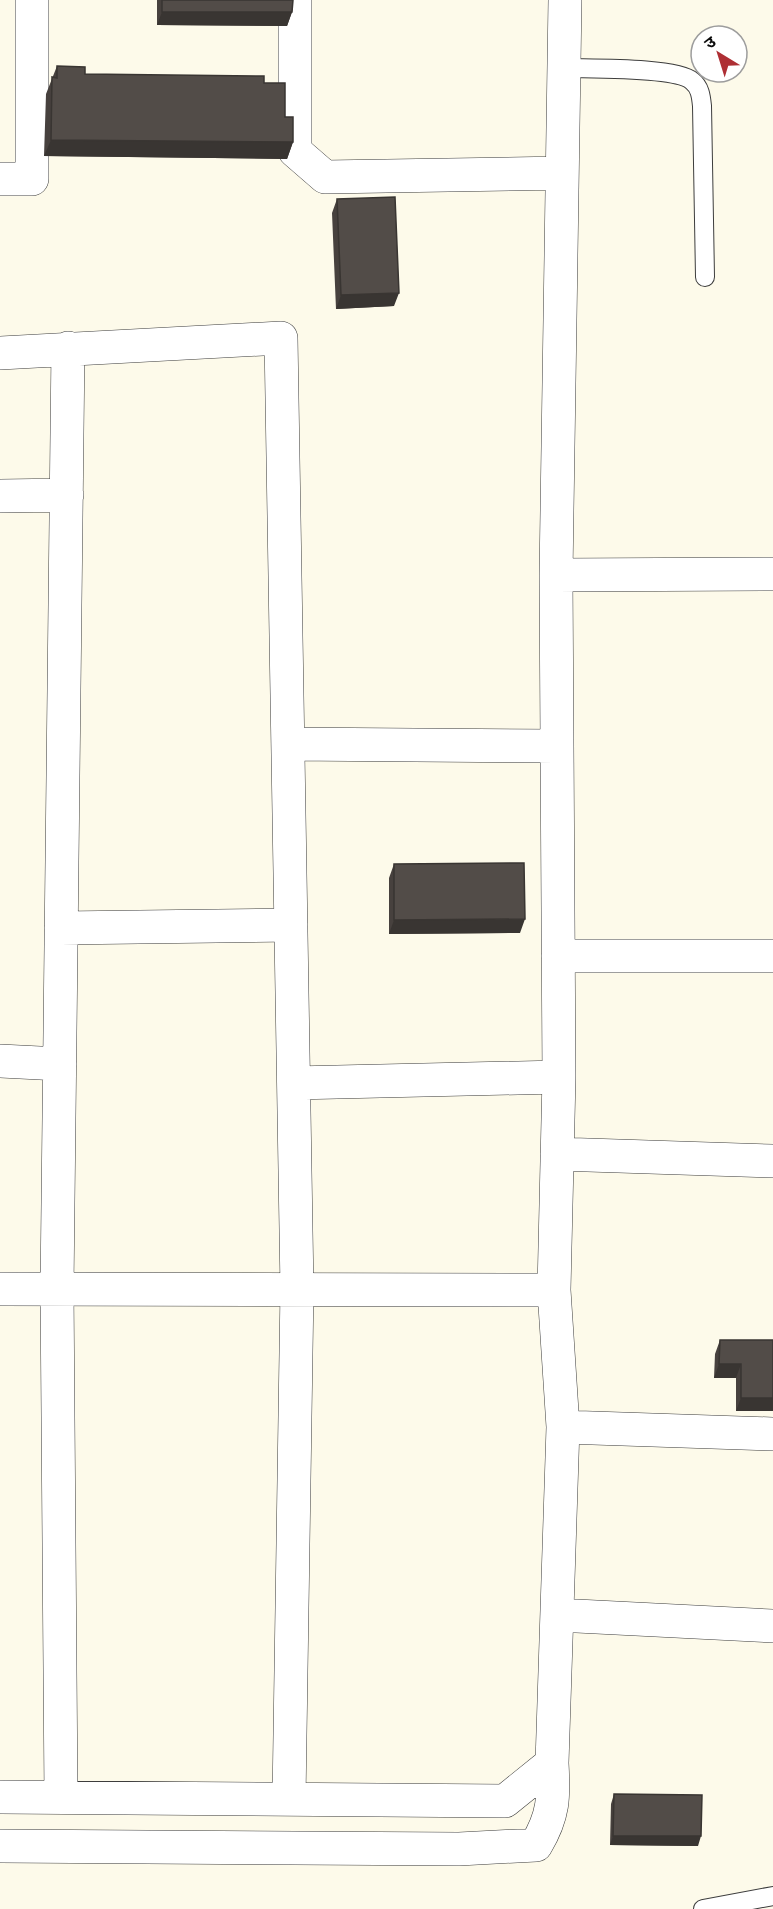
<svg xmlns="http://www.w3.org/2000/svg" width="773" height="1909" font-family="'Crimson Pro','Noto Sans Devanagari',serif">
  <style>
    .lines { fill: none; stroke-linecap: round; stroke-linejoin: round }
    .service-casing { stroke: #3d3d3d; stroke-width: 20 }
    .minor-casing { stroke: #3d3d3d; stroke-width: 34 }
    .service { stroke: #fff; stroke-width: 18 }
    .minor { stroke: #fff; stroke-width: 33 }
    .wall { fill: #47413e }
    .shaded-wall { fill: #393532 }
    .building { fill: #524c48; stroke: #393532; stroke-width: 1.5 }
  </style>
  <rect width="100%" height="100%" fill="#fdfaea"/>
  <g class="lines">
    <!-- service casing -->
    <g class="service-casing">
      <path id="service" d="M564,68C589,69 676,67 692,81C700,87 701,96 702,106L705,277
        M703,1909L773,1896"/>
    </g>
    <!-- minor casing -->
    <g class="minor-casing">
      <path id="minor" d="M295,0V151L325,177L562,173
        M0,179H32V0
        M0,353L281,338L297,1289L289,1799
        M0,496L67,495
        M556,575L773,574
        M288,744L557,746
        M61,928L291,925
        M558,956H773
        M0,1061L60,1064
        M294,1083L559,1077
        M557,1154L773,1161
        M0,1289L554,1290
        M563,1427L773,1434
        M557,1615L773,1626
        M0,1797L505,1801L552,1763
        M61,1797L57,1289L68,348
        M0,1846L459,1849L536,1845C554,1815 554,1797 552,1763L563,1427L554,1290L559,1077L556,575L565,0"/>
    </g>
    <!-- service -->
    <use href="#service" class="service"/>
    <!-- minor -->
    <use href="#minor" class="minor"/>
  </g>
  <!-- wall -->
  <path class="wall" d="M157,0H293L292,12L287,26L157,25Z
    M57,66L85,74L264,83L285,117L293,142L287,159L44,156L46,94Z
    M337,199L394,306L336,309L332,213Z
    M394,864L520,933L389,934V878Z
    M720,1340H773V1411H736V1378H714L715,1354Z
    M614,1794L698,1846L610,1845L611,1804Z"/>
  <!-- shaded-wall -->
  <path class="shaded-wall" d="M162,12H292L287,26L157,25Z
    M51,140L293,142L287,159L44,156Z
    M399,293L394,306L336,309L341,295Z
    M525,919L520,933L389,934L394,920Z
    M719,1364H741L736,1378H714Z
    M741,1398H773V1411H736Z
    M613,1836H701L698,1846L610,1845Z"/>
  <!-- building -->
  <path class="building" d="M162,0H293L292,12H162Z
    M57,66L85,67V74L264,76V83H285V117H293V142L51,140L52,77L57,78Z
    M395,197L399,293L341,295L337,199Z
    M524,863L525,919L394,920V864Z
    M720,1340H773V1398H741V1364H719Z
    M614,1794L702,1795L701,1836H613Z"/>
  <!-- north arrow -->
  <g transform="translate(719 54) rotate(322)"><circle r="28" fill="#ffffff" stroke="#9d9d9d" stroke-width="1.5"/>
  <path d="M0-4.5L10 22L0 15L-10 22Z" fill="#ae2f34"/>
  <text y="-9" font-size="16" font-weight="bold" text-anchor="middle" fill="#0a0a0a">उ</text>
  </g>
</svg>
